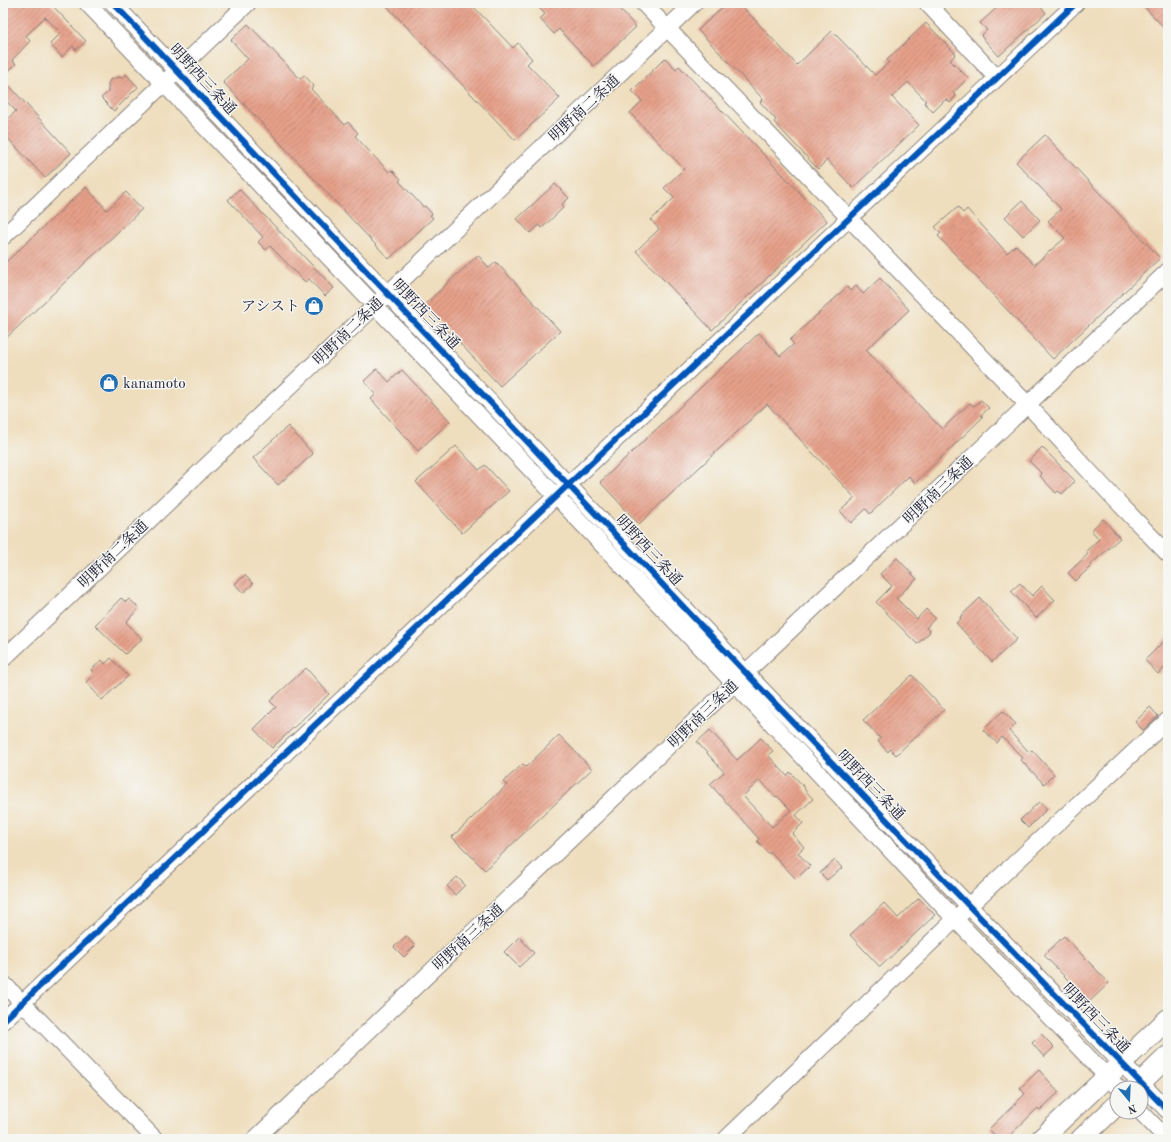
<svg xmlns="http://www.w3.org/2000/svg" width="1171" height="1142" font-family="'Old Standard TT','Noto Serif JP',serif">
  <style>
    .building { fill: url(#building-hatch); fill-rule: evenodd }
    .lines { fill: none; stroke-linecap: round; stroke-linejoin: round }
    .minor-casing { stroke: #88807c; stroke-width: 18 }
    .major-casing { stroke: #88807c; stroke-width: 22 }
    .minor { stroke: #fff; stroke-width: 16 }
    .major { stroke: #fff; stroke-width: 20 }
    .cycleway-casing { stroke: #f6f6f2; stroke-width: 8 }
    .cycleway { stroke: #0057b8; stroke-width: 6 }
    .labels { text-anchor: middle; stroke-width: 3; stroke-linejoin: round; paint-order: stroke }
    .street-label { font-size: 15px; fill: #22223b; stroke: #f6f6f2 }
    .poi-label { font-size: 15px; fill: #22223b; stroke: #f6f6f2; text-anchor: end }
  </style>
  <defs>
    <pattern id="building-hatch" width="6" height="6" patternUnits="userSpaceOnUse"><rect width="6" height="6" fill="#e6a08a"/><path d="M-1 1l2-2M0 6l6-6M5 7l2-2" fill="none" stroke="#ba8272"/></pattern>
  </defs>
  <rect width="100%" height="100%" fill="#f6f6f2"/>
  <filter id="ink" filterUnits="userSpaceOnUse"><feTurbulence type="fractalNoise" baseFrequency=".025" numOctaves="2"/><feDisplacementMap in="SourceGraphic" scale="8" xChannelSelector="R" yChannelSelector="G"/><feConvolveMatrix kernelMatrix="1 2 1 2 8 2 1 2 1" color-interpolation-filters="sRGB"/></filter>
  <filter id="wash" filterUnits="userSpaceOnUse"><feTurbulence type="fractalNoise" baseFrequency=".012" numOctaves="4" result="noise"/><feDisplacementMap in="SourceGraphic" scale="16" xChannelSelector="R" yChannelSelector="G"/><feGaussianBlur stdDeviation="0.9" result="paint"/><feColorMatrix in="noise" values="0 0 0 0 0 0 0 0 0 0 0 0 0 0 0 0 0 1.4 0 .05"/><feComposite in="paint" operator="in"/></filter>
  <g filter="url(#wash)">
    <rect width="100%" height="100%" fill="#efdebd"/>
    <g id="blocks">
      <!-- building -->
      <path class="building" d="M3,3H50L86,41L76,50L73,46L62,57L50,44L61,33L45,17L26,36L30,41L12,60L16,64L3,76Z
        M384,3H470L513,48L518,43L532,59L527,64L560,98L515,140Z
        M534,3H614L636,27L594,66L559,29L554,34L540,19L545,14Z
        M727,3H739L797,65L832,31L875,75L889,62L887,60L926,23L956,54L950,60L968,78L953,93L956,96L950,103L946,99L933,112L924,102L926,101L908,82L892,97L919,125L853,188L827,160L818,169L774,122L776,120L760,102L763,99L698,30Z
        M1002,3H1037L1046,13L999,56L981,36L987,30L980,23Z
        M1141,3H1168V32Z
        M248,24L300,79L304,75L314,86L311,89L345,125L348,122L358,133L355,136L389,172L392,170L401,179L399,181L423,207L425,206L432,214L430,215L433,218L389,259L223,82L248,59L231,40Z
        M665,58L676,69L679,66L827,221L712,330L636,251L659,229L651,220L674,198L664,188L684,169L630,113L642,101L632,91Z
        M126,74L138,87L114,111L101,98L108,92V84L110,80L118,77L123,78Z
        M3,79L71,153L45,178L3,133V123L16,111L3,98Z
        M1045,135L1160,258L1053,359L938,236L941,233L935,227L958,207L963,213L967,209L1007,253L1016,245L1034,265L1065,238L1048,221L1061,209L1016,162Z
        M555,184L569,198L562,204L564,207L542,228L539,225L530,233L517,219Z
        M86,187L107,210L126,192L142,209L3,341V265Z
        M239,189L334,288L325,296L309,279L305,282L270,246L266,250L258,242L263,237L228,200Z
        M1022,201L1040,220L1023,236L1005,217Z
        M478,255L489,268L496,262L560,331L500,386L424,305Z
        M880,278L909,310L866,350L942,429L970,403L974,406L981,400L989,408L981,415L983,417L915,483L909,476L870,514L866,509L851,523L840,511L855,498L767,404L639,524L600,482L759,333L780,356L794,344L790,340L847,287L850,291L856,286L863,294Z
        M377,369L389,382L402,370L450,421L418,451L371,399L376,394L364,381Z
        M288,426L313,454L278,485L253,458Z
        M456,446L479,470L485,465L509,491L462,533L416,482Z
        M1042,447L1075,481L1062,494L1058,491L1056,493L1040,476L1042,474L1029,461Z
        M1103,519L1120,538L1090,565L1091,566L1076,581L1068,573L1088,554L1086,551L1099,539L1091,530Z
        M897,558L917,579L896,598L917,619L926,609L935,618L926,628L930,632L917,644L876,602L892,586L880,574Z
        M245,575L253,584L243,593L235,584Z
        M1020,583L1032,596L1042,586L1055,600L1036,618L1011,591Z
        M121,598L126,602L129,599L139,608L126,622L142,639L125,654L95,625Z
        M980,598L1017,639L992,662L956,623L961,619L960,617Z
        M1168,637V664L1158,674L1145,660Z
        M111,658L128,676L102,700L86,682L94,674L91,670L102,660L105,664Z
        M306,668L329,694L272,748L254,729L276,707L270,701Z
        M912,675L944,710L896,755L890,749L888,752L878,741L880,738L863,720Z
        M1150,707L1158,716L1143,730L1135,722Z
        M1003,711L1016,724L1009,731L1029,752L1032,750L1054,774L1044,784L1021,760L1023,758L1002,737L997,743L983,730Z
        M710,730L737,760L761,738L773,751L768,755L787,776L790,772L805,788L804,789L813,799L796,815L803,823L792,834L804,847L798,853L810,866L796,879L771,852L769,854L757,841L759,839L710,784L724,772L697,742ZM760,780L776,797L777,796L791,810L772,827L743,796Z
        M559,735L592,769L485,870L452,837L507,785L503,782L523,764L526,767Z
        M1039,802L1047,809L1028,828L1020,820Z
        M835,860L842,868L827,880L820,873Z
        M457,877L465,885L455,895L447,886Z
        M919,898L935,915L880,967L850,935L884,903L898,918Z
        M406,936L415,946L404,957L394,947Z
        M1064,936L1109,983L1089,1002L1044,955Z
        M519,937L534,953L519,967L504,952Z
        M1041,1034L1054,1047L1044,1057L1032,1043Z
        M1039,1070L1059,1092L1040,1110L1038,1108L1006,1139H998L989,1129L1025,1094L1020,1088Z"/>
    </g>
  </g>
  <g filter="url(#ink)">
    <use href="#blocks" fill-opacity="0" stroke="#88807c" stroke-width="1"/>
    <g class="lines">
      <!-- minor casing -->
      <g class="minor-casing">
        <path id="minor" d="M87,3L748,698L955,919L1118,1088
          M113,3L746,673L969,906L1168,1111
          M643,3L1027,404L1113,497L1168,554
          M927,3L997,78
          M3,237L248,3
          M3,659L694,3
          M3,983L155,1139
          M3,1021L1076,3
          M1141,1112L1167,1139
          M255,1139L1168,271
          M726,1139L969,906L1168,720"/>
      </g>
      <!-- major casing -->
      <g class="major-casing">
        <path id="major" d="M1135,1088L1168,1056
          M1041,1139L1168,1019
          M1081,1139L1117,1105"/>
      </g>
      <!-- minor -->
      <use href="#minor" class="minor"/>
      <!-- major -->
      <use href="#major" class="major"/>
      <!-- cycleway casing -->
      <g class="cycleway-casing">
        <path id="cycleway" d="M113,3L746,673L969,906L1168,1111
          M3,1021L1076,3"/>
      </g>
      <!-- cycleway -->
      <use href="#cycleway" class="cycleway"/>
    </g>
  </g>
  <!-- icons -->
  <defs>
    <g id="shop-disc" transform="scale(1)"><circle r="9.5" fill="#1f6fb2" stroke="#f6f6f2"/><path d="M-5-2.5h2.3a2.7 3.5 0 0 1 5.4 0H5L5.5 6h-11ZM-1.5-2.5h3a1.5 2.3 0 0 0-3 0Z" fill="#fff"/></g>
  </defs>
  <g fill-rule="evenodd">
    <use href="#shop-disc" x="314" y="306"/>
    <use href="#shop-disc" x="109" y="383"/>
  </g>
  <g class="labels">
    <!-- street labels -->
    <g class="street-label">
      <text transform="translate(203 79) rotate(47)" y="5">明野西三条通</text>
      <text transform="translate(584 108) rotate(-43)" y="5">明野南二条通</text>
      <text transform="translate(426 314) rotate(46)" y="5">明野西三条通</text>
      <text transform="translate(348 331) rotate(-44)" y="5">明野南二条通</text>
      <text transform="translate(938 490) rotate(-44)" y="5">明野南三条通</text>
      <text transform="translate(649 550) rotate(47)" y="5">明野西三条通</text>
      <text transform="translate(113 554) rotate(-44)" y="5">明野南二条通</text>
      <text transform="translate(703 714) rotate(-44)" y="5">明野南三条通</text>
      <text transform="translate(871 785) rotate(46)" y="5">明野西三条通</text>
      <text transform="translate(468 937) rotate(-43)" y="5">明野南三条通</text>
      <text transform="translate(1096 1018) rotate(46)" y="5">明野西三条通</text>
    </g>
    <!-- poi labels -->
    <g class="poi-label">
      <text x="300" y="311">アシスト</text>
      <text x="123" y="388" text-anchor="start">kanamoto</text>
    </g>
  </g>
  <!-- margin -->
  <rect width="1171" height="1142" fill="none" stroke="#f6f6f2" stroke-width="16"/>
  <!-- north arrow -->
  <g transform="translate(1129 1100) rotate(161)"><circle r="19" fill="#f6f6f2" stroke="#a1a1a9"/>
  <path d="M0-3L7 15L0 10L-7 15Z" fill="#1f6fb2"/>
  <text y="-6" font-size="11" font-weight="bold" text-anchor="middle" fill="#22223b">N</text>
  </g>
</svg>
